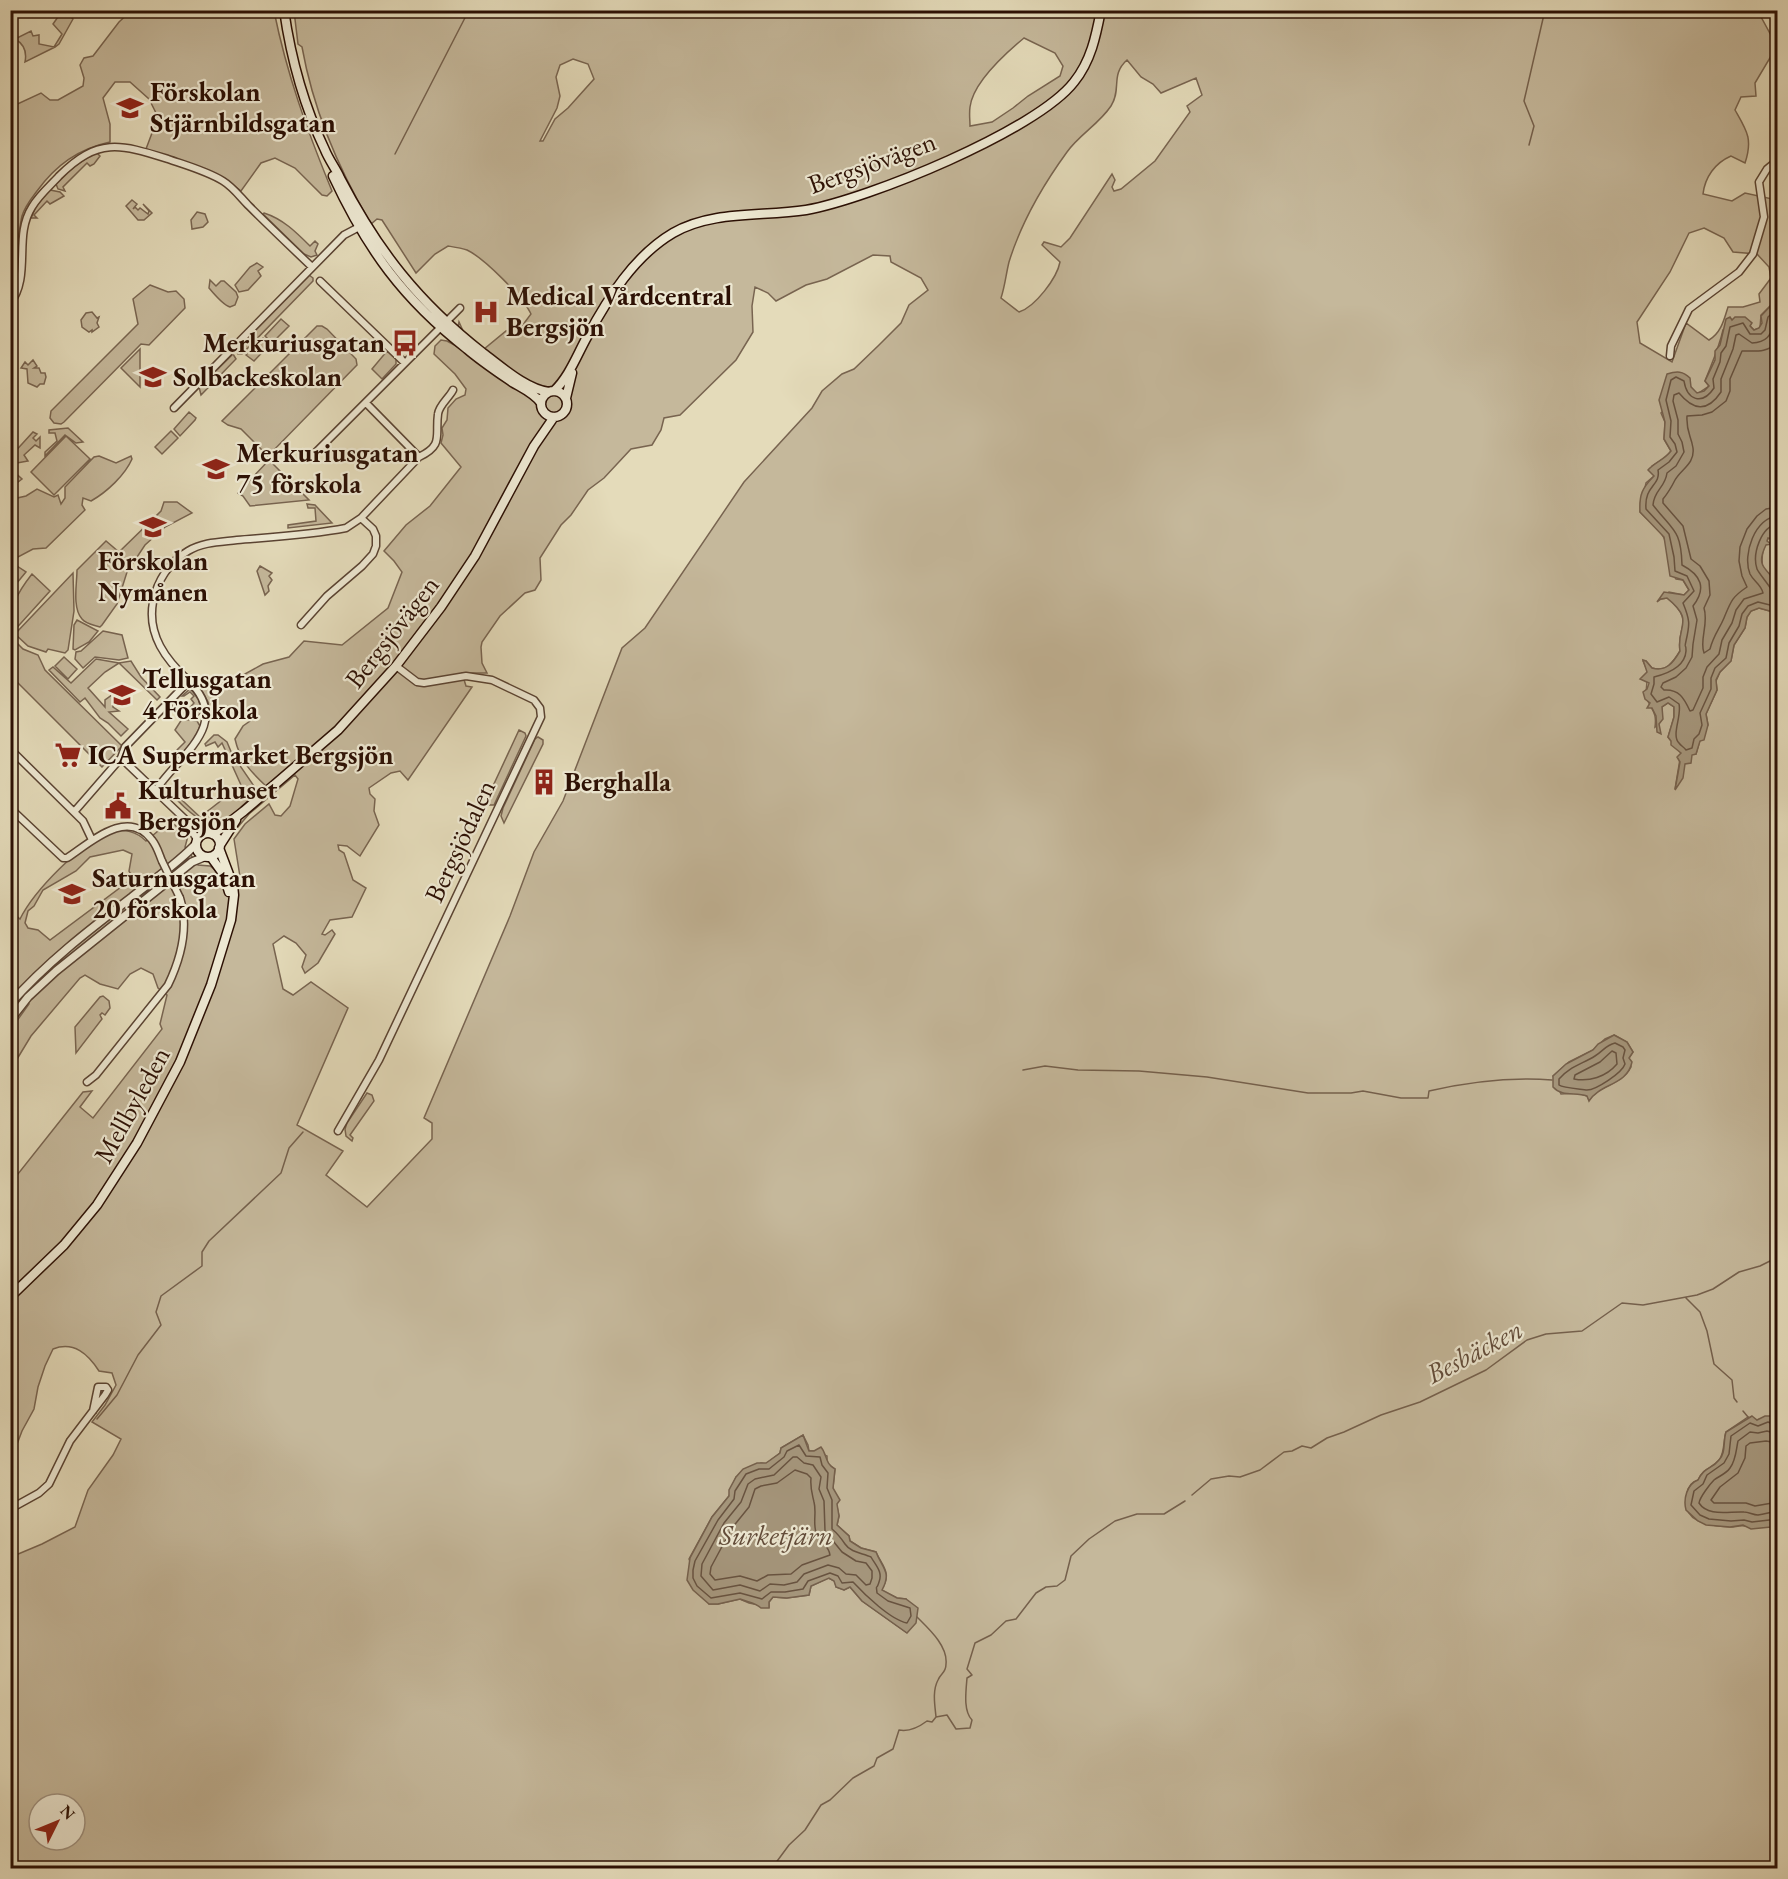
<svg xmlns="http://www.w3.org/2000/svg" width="1788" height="1879" font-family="'EB Garamond',serif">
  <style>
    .green { fill: #c5b89b; stroke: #786450; stroke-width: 1.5; fill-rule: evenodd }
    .water { fill: #a5967c; stroke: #75604c; stroke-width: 1.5 }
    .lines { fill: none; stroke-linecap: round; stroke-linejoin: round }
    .shore { stroke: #685340; stroke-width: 1.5 }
    .stream { stroke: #75604c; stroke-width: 1.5 }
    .minor-casing { stroke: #5a4332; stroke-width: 9 }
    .tertiary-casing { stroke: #5a4332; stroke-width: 10 }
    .secondary-casing { stroke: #2c1004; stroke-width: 11 }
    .minor { stroke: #ede8d2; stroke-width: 6 }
    .tertiary { stroke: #ede8d2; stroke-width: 7 }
    .secondary { stroke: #ede8d2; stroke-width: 8 }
    .minor-bridge-casing { stroke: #5a4332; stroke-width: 9; stroke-linecap: butt }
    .minor-bridge { stroke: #ede8d2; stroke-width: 6 }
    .labels { text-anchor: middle; stroke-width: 4.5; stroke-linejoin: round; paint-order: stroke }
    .poi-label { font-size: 27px; font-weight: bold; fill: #2c1004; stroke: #ede8d2; text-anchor: start }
    .street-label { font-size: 27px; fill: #2c1004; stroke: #ede8d2 }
    .water-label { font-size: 28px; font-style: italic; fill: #624c3a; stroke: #ede8d2 }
  </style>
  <rect width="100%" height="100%" fill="#e4dbba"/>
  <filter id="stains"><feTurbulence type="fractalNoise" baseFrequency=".00333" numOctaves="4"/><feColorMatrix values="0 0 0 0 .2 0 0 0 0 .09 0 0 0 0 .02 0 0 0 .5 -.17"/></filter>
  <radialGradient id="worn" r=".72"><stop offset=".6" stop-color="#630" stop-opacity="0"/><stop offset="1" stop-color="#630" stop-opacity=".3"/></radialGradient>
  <!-- green -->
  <path class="green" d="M70,11H77L72,18L73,19L59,44L55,47L25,62C27,52 24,44 15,39L31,31L33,36L39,35V44L54,47L62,34L53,24L60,14L70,15Z
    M131,11H274C287,75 307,130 332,191L327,196L322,195L295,168L275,158L261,163L241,191C213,168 180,160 146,149L158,117L149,99L130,82H115L103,98L110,124V142C78,149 56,165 37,191C31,199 25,206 22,216C20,225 19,235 17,244L11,241V107L41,93L50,100H58L83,86L84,78L80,65L84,58L93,56L119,22Z
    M294,11H1762L1760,15L1772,37L1777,38V49L1774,51L1755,83L1756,96L1741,97L1735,110C1747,131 1753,139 1745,163L1731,156C1715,163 1705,177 1703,194L1732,201L1745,193L1777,200V299L1761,315L1760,328L1754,330L1750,326L1723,330C1719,348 1712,363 1705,381L1709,386L1697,394L1691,387L1661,413L1665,422L1664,439L1671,451L1665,458L1652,466L1654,476L1646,483L1640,512C1647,520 1659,528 1664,538C1672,554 1663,562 1676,579L1683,580L1689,590L1684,595L1669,592L1661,599L1667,598C1696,622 1676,626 1680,651C1673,663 1666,672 1652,668L1646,661H1643L1648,672L1646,675C1649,684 1644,691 1647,699C1652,711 1657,712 1655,727L1659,724L1662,707L1668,703L1674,707V717L1668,737L1681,753L1675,789L1685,763L1692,754H1696L1700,740L1708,725L1706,714L1717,690L1716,681L1720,672L1731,661L1734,645L1745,628L1747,617L1751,611L1759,608L1777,613V1423L1772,1416L1757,1420L1748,1417L1726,1432C1723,1441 1725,1453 1719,1460C1711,1470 1705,1466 1698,1480C1691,1482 1688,1487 1687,1494C1680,1522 1708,1526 1731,1527C1735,1527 1740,1525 1745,1526C1757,1527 1766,1529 1777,1524V1868H11V1557L42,1544L75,1527L88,1490L113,1455L121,1439L92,1422L105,1405L116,1385L112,1373L99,1371C88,1354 74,1341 53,1349L45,1366L38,1387L34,1409L22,1431L11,1460V1172L18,1174L83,1092L92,1091L80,1107L93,1118L162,1029L160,1024L167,995L158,988L153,974L141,968L130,974L118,989L100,984L85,975L80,978L31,1036L11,1069V1029L29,1004L23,999L11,1015V1010L20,997L11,991V911L20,919C34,891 81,842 111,832C124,828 137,832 146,841L170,821L188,836L185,847L198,865L210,866L218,872L215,859L219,857L231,884L241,883L234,839L245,824L269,804L275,815L281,816L290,806L298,779L295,775L249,814L232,834L236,825L267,787C251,772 240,761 235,739L243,726L250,721L246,713L223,717L210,715L208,702L198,684L218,678L236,679L263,664L289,657L304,641L342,645L388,608L402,572L394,561L384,551L406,525L430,506L461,467L441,443L443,435L442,428L447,420L448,408L456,399L465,395L466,389L455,374L434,354L435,346L441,340L447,341L473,355L458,327L459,322L464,333L484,349L506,331L522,326L531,314C523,297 484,258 467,250C461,248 454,247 448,246L435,254L416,273L382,220L377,219L371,224C339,170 313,109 302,47L298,44ZM1024,38L1055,53L1063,66L1060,76L1028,96L1013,108L992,122L970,126C970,120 969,114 970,107C973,83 1006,53 1024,38ZM573,59L588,64L594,79L568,108L555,119L543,141H540L557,108L560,96L556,77L560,65ZM1127,60L1141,77L1153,84L1161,93L1196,78L1202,95L1187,106L1190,112L1155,161L1121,189L1114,191L1112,187L1115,180L1112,174L1070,238L1061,247L1044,242L1042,245L1060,262C1057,278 1035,307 1019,312L1001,298C1005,286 1006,274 1009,262C1021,223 1043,185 1067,152C1079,135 1099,124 1111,106C1122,89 1110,75 1127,60ZM1704,228L1724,238L1733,252L1757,254L1769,267L1771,278L1759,294L1760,302L1743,307H1728C1724,320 1721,333 1709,340L1686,323L1672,362L1640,343L1637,322L1670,272L1689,233ZM873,255L890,256L891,262L921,278L928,290L909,305L901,323L878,346L854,369L842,374L822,391L812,408L744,482L645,628L622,648L563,801L534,852L510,916L424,1118L432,1123V1139L367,1207L326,1175L343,1151L297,1125L348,1008L311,982L293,995L283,989L273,944L284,936L296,943L306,955L302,967L305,973L318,963L335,934L332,930L325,935L322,934L330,920L352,917L366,888L353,880L344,853L339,850L338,845L347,846L360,856L379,825L374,811L375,799L370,794L369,788L391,773L400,771L408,780L472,687L466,686L462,673H487L482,663L481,647L482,642L500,616L525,593L535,590L541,580L540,558L561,525L571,515L588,490L604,478L631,449L652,445L661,430L664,418L680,415L736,360L753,332L752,306L755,287L768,293L776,301L806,285L827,279ZM123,850L132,854L129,871L133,878L50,940L38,930L28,928L25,923L28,911L34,906L43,890L76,871L90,857ZM1614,1035L1627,1042L1633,1052L1629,1058L1631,1067C1621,1086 1600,1084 1589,1100L1587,1096L1578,1093L1561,1094L1553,1076L1569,1062L1593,1050L1605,1039ZM803,1435L808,1445L809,1451H814L827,1456V1463L835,1469L833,1488L839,1516L837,1525L849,1536L850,1541L861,1548L876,1552C882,1566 893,1573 881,1590L897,1598L906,1599V1632L862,1601L850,1587L844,1590L836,1587L835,1581L828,1578L811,1586L809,1595L786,1598L773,1597L769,1602V1607L749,1603L740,1599L718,1604H709L689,1559L712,1517L729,1496L736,1477L761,1463L766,1464L780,1453L781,1448ZM39,1804H75V1840H39Z
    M97,153L100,156L94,164L90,166L87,163L63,187L65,191L58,189L56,184C69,171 80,160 97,153Z
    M50,190L60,192L64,196L50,204L47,201L34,215L37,218H31L37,203Z
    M132,200L137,204L133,209L135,207L138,210L140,208L148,214L149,211L143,204L152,213L144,220H138L126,206Z
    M197,212L205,214L208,222L203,227L192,229L191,220Z
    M264,213C283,219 296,232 310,246L315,241L318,244L315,251L317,255L311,257L304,254L263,214Z
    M257,263L263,267L258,271L261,276L248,290L239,292L235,285L250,267Z
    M309,275L313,278V281L242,354H238L236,349Z
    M210,280L216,286L221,281H224L236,292L238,297L235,305L230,307C223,305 214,294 209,288Z
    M150,285L168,292L176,291L184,299L185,308L149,345L141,344L64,422L61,424L54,423L50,418L51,411L138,324L133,299Z
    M92,312L97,318L99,317L97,323L99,327L92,332V330L89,332L82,327L81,320L86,313Z
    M281,319L289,326L272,343L265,336Z
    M317,326H322L327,329L356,359L357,365L268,456L241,429L228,425L222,421Z
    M263,338L270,344L254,361L246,355Z
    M140,349V387L121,368Z
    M387,351L396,359V364L382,379L372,369Z
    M233,354L236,359L201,395L199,387Z
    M33,360L37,366L34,368H39L41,373H45L46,377L44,384H40L37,387L28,383L27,369L21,368L25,362L28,365Z
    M189,412L196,418L195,420L180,436L174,429Z
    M68,428L83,442L76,443L65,435L45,456V452L57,441L55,433H49V430Z
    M171,431L178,438L162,454L155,447Z
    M33,432L37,434L33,438L36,441L40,437V448L35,445L24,455L28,461L11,464V456Z
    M66,436L90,459L54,495L31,472Z
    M99,456L116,463L131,456L132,459C125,475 107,492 91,501L83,498L82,505L85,510L46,548L33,549L14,559L17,566L26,572L16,584L11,586V469L22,479L13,486L17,498L26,496L37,489L54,497L58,495L61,504L65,498V487L94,457Z
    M269,460L309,500L250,506L243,496L238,493Z
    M164,502H177L192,513L165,527L145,545L127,572L117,604L102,625L100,627C94,625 86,624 82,619C72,608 77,583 77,570L106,541L119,552L161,511Z
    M307,504L315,505L332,523L288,528V525L316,521L315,508H308Z
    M1777,528V587L1771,575L1763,569C1760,553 1765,539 1777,528Z
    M260,566L272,573L269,576L272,580L268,586L269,591L265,595L257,571Z
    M73,573L74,611L68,650L65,653L48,649L46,652L28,646L15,634Z
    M32,574L50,591L12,633L11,631C10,606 17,593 32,574Z
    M77,620L98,631L89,642L75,650L73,649L74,625Z
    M103,631L122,635L128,658L119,660L95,657L83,668L75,659L76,652L81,651Z
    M10,636L23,649L38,655L45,670L122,746L102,767L11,676Z
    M64,657L77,669L68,679L55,666Z
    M96,659L119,663L131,661L141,677L160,697L157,700L119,663L105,672L88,688L105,707V700L112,695L113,707L119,711L109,712L128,729L121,736L108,723L100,718L85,698L80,702L49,670L53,667L71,683Z
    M190,689L198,697L202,712L196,717L178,715L170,709L172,706L178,712L182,709L186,712L194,703L191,699L194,696L190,692L184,696H182Z
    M182,719L197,721L200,726L195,738L181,755L176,751L185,742L175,730Z
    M519,730L525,733L526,736L494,805H488L486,801Z
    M214,735H218L227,742L232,754L256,789L255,794L222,825L214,821L207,823C192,816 175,800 166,785L200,817L241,785L222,743L218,747L215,742L206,746L205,744Z
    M538,737L543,740V744L504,823L501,816L503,808L535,739Z
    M103,996L109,1001L110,1008L105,1015L102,1013L100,1015L102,1019L76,1053L75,1027L100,997Z
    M367,1093L372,1095L374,1101L350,1135L353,1138L352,1141L346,1136L345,1129L347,1123Z"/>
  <!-- water -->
  <path class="water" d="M1777,299V528L1773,532L1772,539L1768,538L1767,541L1771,544L1766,545C1753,571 1772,568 1778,588C1780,595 1778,606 1777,613L1759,608L1751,611L1747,617L1745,628L1734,645L1731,661L1720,672L1716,680L1717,690L1706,714L1708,725L1704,740L1700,741L1696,754L1692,755L1691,763L1685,764L1683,778L1675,790L1680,762L1677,757L1681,753L1671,745V741L1668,737L1674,717V707L1668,703L1662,707L1663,719L1659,724L1661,734L1657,732L1656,716L1652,708H1647L1650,703L1645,699L1643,692L1647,689L1649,683L1640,679L1647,672L1643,660L1646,661L1652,668C1666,672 1673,663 1680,651C1676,626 1696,621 1667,598L1661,599L1657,602L1664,592L1684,595L1689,590L1683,580L1670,576L1664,537L1640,512C1639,495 1642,488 1654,476L1648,470C1655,462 1664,460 1671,451L1664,439L1665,422L1659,400L1667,374C1677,371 1683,371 1690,378L1691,387L1697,393L1704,391L1709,386L1705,381L1715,360V351L1720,345L1726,319L1730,317L1732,320L1735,317H1745L1752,323L1750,326L1754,330L1759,328L1762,323L1761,316Z
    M1614,1035L1627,1042L1633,1052L1629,1058L1632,1062C1627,1086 1600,1083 1589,1101L1587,1096C1575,1092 1562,1097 1553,1087V1076L1566,1064L1593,1050L1598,1044Z
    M1752,1416L1757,1420L1765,1416H1772L1777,1423V1524L1771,1527L1751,1529L1743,1525L1730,1527L1706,1525L1698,1521L1686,1510C1683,1499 1687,1484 1698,1480C1705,1466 1711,1470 1719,1460C1726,1453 1723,1441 1726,1432Z
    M803,1435L809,1451H814L821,1447C827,1454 825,1464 835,1469L833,1488L840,1500L837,1504L839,1516L837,1525L849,1536L850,1541L861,1548L876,1552C882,1568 892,1572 882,1590L897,1598L906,1599L918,1608L916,1623L907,1633L862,1601L850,1587L844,1590L836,1587L834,1581L829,1578L811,1586L809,1595L787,1598L773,1597L769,1602V1608H761C756,1603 747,1602 740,1599L718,1604H709L693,1590L687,1580L690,1558L712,1517L729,1496V1490L736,1477L743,1469L757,1463H766L780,1453L781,1448Z"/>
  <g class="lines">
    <!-- shore -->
    <path class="shore" d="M1778,308L1768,317L1765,330L1761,334H1750L1743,323L1730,327L1726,346L1721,353L1720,362L1713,379L1714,388C1702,406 1687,400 1684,381L1676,377L1671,380L1666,400L1671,421L1670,437L1675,444L1677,452L1669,462L1658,470C1661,486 1644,485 1646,509L1669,534L1674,557L1675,571L1687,576L1694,591L1683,603C1690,620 1690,624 1686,641C1684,650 1686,642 1686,651C1685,667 1666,674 1654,677V684L1651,694L1657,702L1669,697L1679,704C1682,716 1671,735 1679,743C1681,746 1684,747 1686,750L1692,748L1694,739L1699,734L1702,725L1700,713L1711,689V678L1715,668L1726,658L1729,643L1739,626L1742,614L1748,606L1758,602L1778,607
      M1778,318C1771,332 1770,342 1752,343L1739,334L1736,335L1733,349L1721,379V392C1707,413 1693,410 1679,393L1674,395L1673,401L1678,420V434L1682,442L1684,452L1676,466L1667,473C1665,488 1654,490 1653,505C1673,531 1681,529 1682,565C1701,575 1707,588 1693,606L1697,620L1693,644L1692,657L1686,668L1676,677L1663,683L1661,687L1664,690C1679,689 1684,698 1690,711L1693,710L1703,688V677L1707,667L1719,654L1722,640L1732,623L1736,610L1744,599L1763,593C1761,584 1754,582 1750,574C1742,555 1755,517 1778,516
      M1778,342C1767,353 1756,351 1742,351L1730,379V391L1726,401L1712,412L1702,415L1687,416C1686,432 1691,435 1693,448C1695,464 1681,469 1675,480C1671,488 1668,493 1663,499V503L1683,526L1691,559L1700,566L1709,581L1710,595L1704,608C1709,624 1699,640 1704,653L1710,649C1714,634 1719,630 1724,618C1731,601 1732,597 1747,587L1742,576L1739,561L1740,547L1747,529L1757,516L1766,509L1778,507
      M1778,524C1761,526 1752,554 1757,569C1758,572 1768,584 1771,589L1778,591
      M1615,1043L1623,1047L1625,1050L1623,1058L1625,1064C1622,1073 1596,1090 1587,1090C1581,1089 1563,1088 1559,1085V1079C1569,1067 1582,1064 1595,1056C1603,1051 1606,1045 1615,1043Z
      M1612,1051L1616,1053L1617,1064C1606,1077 1589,1082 1574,1079L1575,1075L1600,1062Z
      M1778,1426L1768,1422L1758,1426L1750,1423L1731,1436L1729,1454L1724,1463L1707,1475L1703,1484L1694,1491L1691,1505L1700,1515L1709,1519L1731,1521L1744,1520L1752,1522L1778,1519
      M1778,1434L1767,1431L1758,1433L1750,1432L1738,1441C1736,1450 1736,1460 1730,1468C1726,1474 1719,1476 1714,1480C1710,1484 1700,1497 1699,1503C1708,1517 1729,1511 1744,1512C1749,1512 1753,1515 1758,1515C1765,1514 1771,1512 1778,1511
      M1778,1443L1766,1441L1750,1443L1746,1446L1745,1458L1738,1473L1720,1487L1711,1500L1714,1503H1746L1755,1506L1778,1502
      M799,1445L806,1456L820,1457L822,1465L828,1473L827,1488L832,1500V1529C838,1534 841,1538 845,1544C851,1553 863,1553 871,1557C876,1566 883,1572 879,1582C876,1592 876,1582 877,1593L888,1601L910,1608L911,1616L907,1623C891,1620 865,1595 853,1582L842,1583L838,1576L830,1573L808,1581L803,1589L785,1592H771L762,1599L740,1593L711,1598L697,1586L693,1578V1570L695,1561L718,1520L734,1499L735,1491L746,1474L759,1469H769L784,1457L787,1451Z
      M793,1457H797L804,1463L813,1465L821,1477L819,1489L824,1501L825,1531L842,1552L856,1561L866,1563L872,1571V1578L870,1584L866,1585L856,1575L846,1574L839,1568L828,1565L804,1574L797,1582L784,1585L770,1584L760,1591L740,1585L713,1590L701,1576L702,1564L724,1523L741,1502L748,1484L755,1479L774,1475Z
      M795,1470L807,1474L811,1478C810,1488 812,1493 814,1502C817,1513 812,1525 817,1535C821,1543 829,1546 830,1555L802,1565L791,1574L768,1575L757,1581L740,1576L715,1580L710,1574L711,1567L732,1528L749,1507L755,1489L761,1486L777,1483Z"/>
    <!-- stream -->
    <path class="stream" d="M1529,145L1534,126L1524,101L1545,10
      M395,154L469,10
      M1023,1070L1045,1066L1078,1070L1139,1071L1207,1077L1308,1093H1351L1363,1091L1401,1098H1428L1429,1091C1469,1082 1512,1077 1552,1080
      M1686,1298L1700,1312L1707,1331L1714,1364L1732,1380L1734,1398L1737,1402
      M1743,1411L1748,1417
      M97,1419L117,1395L138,1355L161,1325L156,1312L161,1296L202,1266V1252L209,1241L281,1173L289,1148L303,1132
      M1192,1495L1211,1479L1229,1476L1240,1477L1260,1470L1284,1452L1292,1451L1302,1446L1311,1448L1327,1438L1344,1432L1381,1415L1420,1402L1486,1370L1527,1340L1546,1334L1582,1331L1622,1303L1643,1305L1697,1295L1713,1289L1739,1272L1760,1266L1778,1257
      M936,1717L947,1715L956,1729L970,1728L972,1720C963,1711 966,1691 967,1678L972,1675L967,1669L975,1643L991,1635L1006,1621L1016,1619L1036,1593L1046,1587L1057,1586L1065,1580L1071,1556L1089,1539L1115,1521L1137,1514H1164L1185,1501
      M772,1868L789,1845L805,1830L821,1805L830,1800L853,1778L874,1766L877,1758L893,1749L899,1730C909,1732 919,1727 927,1721L932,1722L936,1717C935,1706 932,1691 938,1680C941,1673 946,1673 946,1664C948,1646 929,1629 917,1617"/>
    <!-- minor casing -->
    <g class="minor-casing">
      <path id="minor" d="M10,18L18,10
        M320,281L405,363
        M10,304C32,275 13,237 32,207C39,195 50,186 59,176C98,137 120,144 168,159C185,165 207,171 223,181C233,187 241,198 249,206C270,227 291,247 312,267
        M1670,356L1671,346L1689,309L1739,272L1753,254L1764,217L1759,182L1767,169L1778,160
        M366,403L419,457C444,445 435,436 438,414C439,405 449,398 453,390
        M174,408L344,235L363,225
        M313,455L460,308
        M301,625L327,596L362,566L373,554L376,546V536L373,529L361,518
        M189,681C166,660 147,635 153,602C157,581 169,562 188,551C203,542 220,542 237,540C273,537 310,535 346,528L361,518L419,457
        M10,749L83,821L92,840
        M121,758L190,824L197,827L204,834
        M10,808L63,858H67C90,843 127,807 152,840C157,846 159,854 162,861
        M74,812L121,758L125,747L189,681C233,725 179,755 156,790
        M190,824L193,833L197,839
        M87,1082L96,1075L168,985C181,958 189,927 180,898
        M338,1131L379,1060L541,717L540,708L534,700L492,680L466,676L424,683L417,682L396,666
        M10,1509L39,1493L49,1484L70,1441L105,1395L108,1390L106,1387H98L93,1411"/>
    </g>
    <!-- tertiary casing -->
    <g class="tertiary-casing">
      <path id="tertiary" d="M10,1004C46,963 89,930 132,897C153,880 177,864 196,844
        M10,1020L28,997L56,971L192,862L204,857"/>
    </g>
    <!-- secondary casing -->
    <g class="secondary-casing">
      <path id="secondary" d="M284,10C291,59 304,106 325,150C329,160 336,169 340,178C378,251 418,302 483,353C502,367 526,389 549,392
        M333,176C367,249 403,299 467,349C481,361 496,371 512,382C522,388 534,393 541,403
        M554,391C569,377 577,355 587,337C608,298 634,256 673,233C713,210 762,217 806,210C868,199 1036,131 1074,82C1091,61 1096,36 1101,10
        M541 404a13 13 0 1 1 26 0a13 13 0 1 1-26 0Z
        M566,398L572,373
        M196 845a12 12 0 1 1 24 0a12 12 0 1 1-24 0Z
        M212,834L222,828L244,811L338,730L396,666L441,607L475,556L534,446L554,417
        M220,845L236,820
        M211,857L224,875L229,892
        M10,1297L64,1245L97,1205L137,1143L180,1062L211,985L231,920L234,895L233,885L219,848"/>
    </g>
    <!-- minor -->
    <use href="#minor" class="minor"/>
    <!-- tertiary -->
    <use href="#tertiary" class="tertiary"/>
    <!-- secondary -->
    <use href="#secondary" class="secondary"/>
    <!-- minor-bridge casing -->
    <g class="minor-bridge-casing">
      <path id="minor-bridge" d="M162,861L180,898"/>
    </g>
    <!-- minor-bridge -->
    <use href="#minor-bridge" class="minor-bridge"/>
  </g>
  <!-- icons -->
  <defs>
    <g id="school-bare" transform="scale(2.07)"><path d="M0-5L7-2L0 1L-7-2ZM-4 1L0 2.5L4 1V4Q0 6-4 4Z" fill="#8f2418" stroke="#ede8d2" stroke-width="2.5" paint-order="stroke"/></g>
    <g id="hospital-bare" transform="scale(2.07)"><path d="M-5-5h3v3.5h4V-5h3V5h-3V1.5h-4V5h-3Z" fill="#8f2418" stroke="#ede8d2" stroke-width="2.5" paint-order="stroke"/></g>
    <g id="bus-bare" transform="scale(2.07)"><path d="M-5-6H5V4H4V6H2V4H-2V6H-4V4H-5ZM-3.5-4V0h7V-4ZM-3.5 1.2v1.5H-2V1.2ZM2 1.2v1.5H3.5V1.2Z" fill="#8f2418" stroke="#ede8d2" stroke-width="2.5" paint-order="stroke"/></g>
    <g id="supermarket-bare" transform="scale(2.07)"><path d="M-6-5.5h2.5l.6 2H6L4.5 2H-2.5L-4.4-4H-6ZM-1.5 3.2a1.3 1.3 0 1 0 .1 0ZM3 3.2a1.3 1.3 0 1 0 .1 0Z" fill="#8f2418" stroke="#ede8d2" stroke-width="2.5" paint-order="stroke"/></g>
    <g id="building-bare" transform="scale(2.07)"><path d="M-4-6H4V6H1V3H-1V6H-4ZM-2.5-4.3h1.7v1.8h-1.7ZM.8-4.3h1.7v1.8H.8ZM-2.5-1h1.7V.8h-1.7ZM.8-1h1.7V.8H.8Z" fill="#8f2418" stroke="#ede8d2" stroke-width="2.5" paint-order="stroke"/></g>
    <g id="civic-bare" transform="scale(2.07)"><path d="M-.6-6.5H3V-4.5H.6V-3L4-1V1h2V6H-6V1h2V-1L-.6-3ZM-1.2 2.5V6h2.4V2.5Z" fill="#8f2418" stroke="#ede8d2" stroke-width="2.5" paint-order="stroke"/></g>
  </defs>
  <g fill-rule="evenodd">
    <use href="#school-bare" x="130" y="108"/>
    <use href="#hospital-bare" x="486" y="312"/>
    <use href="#bus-bare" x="405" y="343"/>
    <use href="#school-bare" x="153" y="377"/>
    <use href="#school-bare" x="216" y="469"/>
    <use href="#school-bare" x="153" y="527"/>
    <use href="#school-bare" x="122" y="695"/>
    <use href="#supermarket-bare" x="68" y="755"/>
    <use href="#building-bare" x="544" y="782"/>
    <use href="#civic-bare" x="118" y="806"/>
    <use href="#school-bare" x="72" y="894"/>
  </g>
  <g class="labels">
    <!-- poi labels -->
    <g class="poi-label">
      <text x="150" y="101">Förskolan<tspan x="150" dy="31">Stjärnbildsgatan</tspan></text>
      <text x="506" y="305">Medical Vårdcentral<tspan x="506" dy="31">Bergsjön</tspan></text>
      <text x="385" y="352" text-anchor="end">Merkuriusgatan</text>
      <text x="173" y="386">Solbackeskolan</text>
      <text x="236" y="462">Merkuriusgatan<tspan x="236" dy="31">75 förskola</tspan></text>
      <text x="153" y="570" text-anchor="middle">Förskolan<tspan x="153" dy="31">Nymånen</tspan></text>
      <text x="142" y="688">Tellusgatan<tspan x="142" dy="31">4 Förskola</tspan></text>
      <text x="88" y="764">ICA Supermarket Bergsjön</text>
      <text x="564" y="791">Berghalla</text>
      <text x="138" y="799">Kulturhuset<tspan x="138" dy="31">Bergsjön</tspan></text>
      <text x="92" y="887">Saturnusgatan<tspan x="92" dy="31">20 förskola</tspan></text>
    </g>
    <!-- street labels -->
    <g class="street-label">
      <text transform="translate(872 163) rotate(-20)" y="9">Bergsjövägen</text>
      <text transform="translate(392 632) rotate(-52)" y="9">Bergsjövägen</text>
      <text transform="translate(460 841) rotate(-65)" y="9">Bergsjödalen</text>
      <text transform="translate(132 1105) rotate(-61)" y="9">Mellbyleden</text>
    </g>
    <!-- water labels -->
    <g class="water-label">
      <text transform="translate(1474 1351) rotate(-28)" y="10">Besbäcken</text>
      <text x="776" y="1545">Surketjärn</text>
    </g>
  </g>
  <!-- margin -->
  <rect width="1788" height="1879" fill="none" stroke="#e4dbba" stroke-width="36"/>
  <rect x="12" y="12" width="1764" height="1855" fill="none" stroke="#2c1004" stroke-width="3"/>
  <rect x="18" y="18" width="1752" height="1843" fill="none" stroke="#2c1004" stroke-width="1.5"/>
  <!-- north arrow -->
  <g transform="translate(57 1822) rotate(47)"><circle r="28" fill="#ede8d2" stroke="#a09280" stroke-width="1.5"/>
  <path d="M0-4.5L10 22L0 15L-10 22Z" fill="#8f2418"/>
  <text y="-9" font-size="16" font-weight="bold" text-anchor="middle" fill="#2c1004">N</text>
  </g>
  <rect width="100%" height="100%" filter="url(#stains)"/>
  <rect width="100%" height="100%" fill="url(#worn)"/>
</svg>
